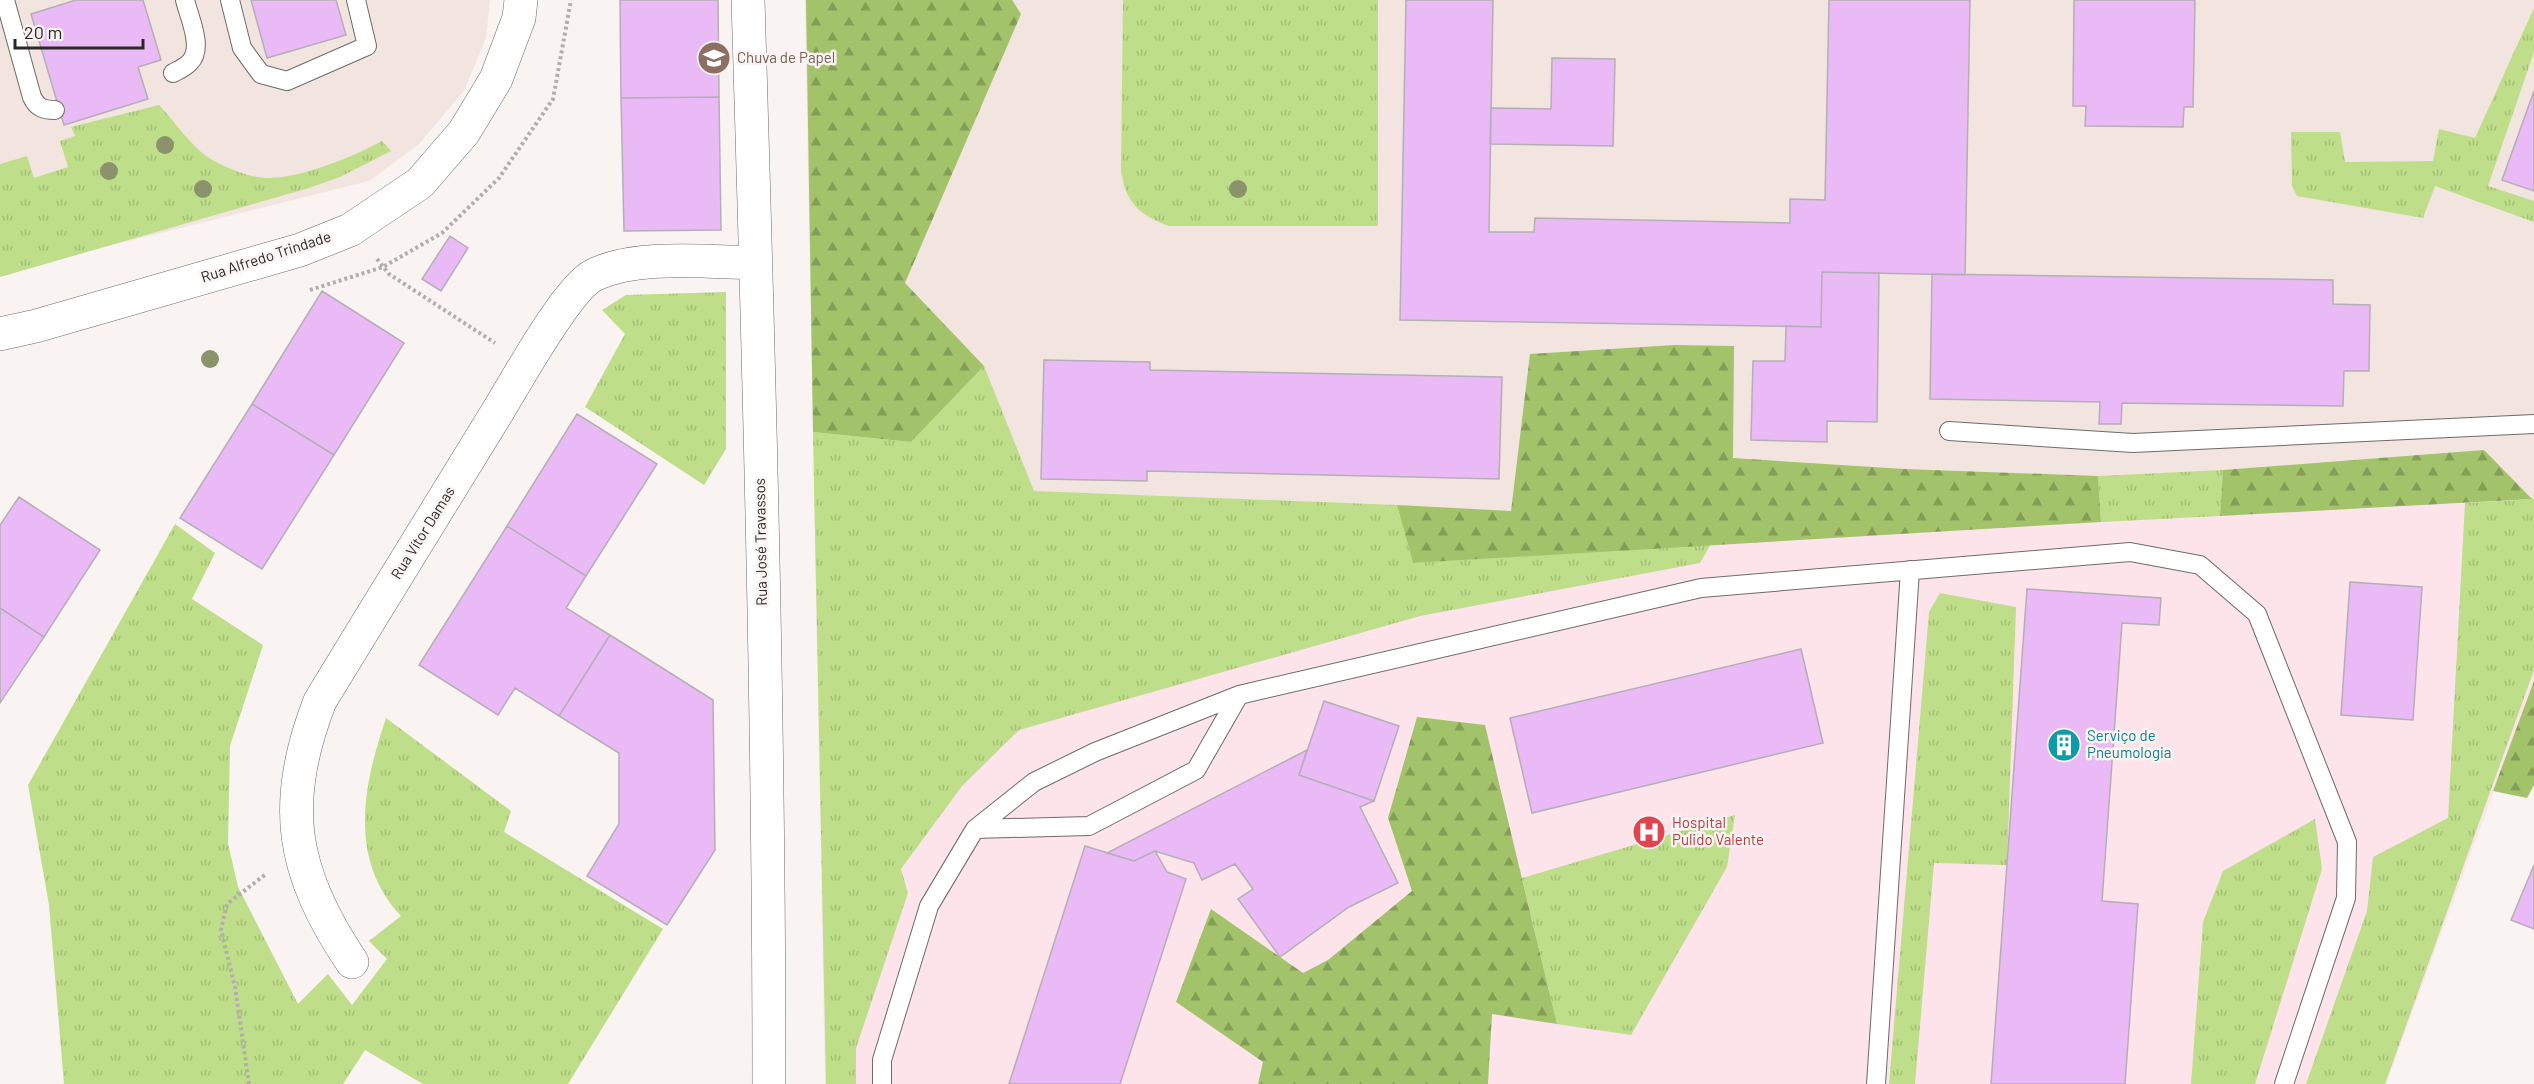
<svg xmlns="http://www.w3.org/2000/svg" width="2534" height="1084" font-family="Barlow,sans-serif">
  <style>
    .built { fill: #f2e5df }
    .medical { fill: #fde3ea }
    .grass { fill: url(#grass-tufts) }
    .forest { fill: url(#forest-firs) }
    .building { fill: #eabaf7; stroke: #b3afb4; stroke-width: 1.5 }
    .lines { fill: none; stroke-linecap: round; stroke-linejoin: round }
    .service-casing { stroke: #6f6a68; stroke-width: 20 }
    .minor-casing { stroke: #6f6a68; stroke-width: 34 }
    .path { stroke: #b3aead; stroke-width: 4; stroke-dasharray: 3 3; stroke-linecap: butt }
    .service { stroke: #fff; stroke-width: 18 }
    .minor { stroke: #fff; stroke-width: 33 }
    .tree { fill: #8b936c }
    .labels { text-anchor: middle; stroke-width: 5; stroke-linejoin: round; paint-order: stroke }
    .education-label { font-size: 15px; fill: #785e54; stroke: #f9f3f1; text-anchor: start }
    .street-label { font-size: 15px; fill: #2a2827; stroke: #f9f3f1 }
    .culture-label { font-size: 15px; fill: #0d838f; stroke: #f9f3f1; text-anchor: start }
    .health-label { font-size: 15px; fill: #be3a42; stroke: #f9f3f1; text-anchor: start }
  </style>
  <defs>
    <pattern id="grass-tufts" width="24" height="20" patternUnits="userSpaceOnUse" patternTransform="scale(1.5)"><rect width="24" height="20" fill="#bede89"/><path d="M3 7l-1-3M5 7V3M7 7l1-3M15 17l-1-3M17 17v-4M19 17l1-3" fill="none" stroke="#a3be76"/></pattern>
    <pattern id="forest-firs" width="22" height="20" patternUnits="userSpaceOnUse" patternTransform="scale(1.5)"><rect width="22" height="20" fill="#a2c36a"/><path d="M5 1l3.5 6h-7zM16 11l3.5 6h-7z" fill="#849e57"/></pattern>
  </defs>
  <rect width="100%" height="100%" fill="#f9f3f1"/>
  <!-- built -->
  <path class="built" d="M0,0H490L486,38L464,91L418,145L369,181L0,273Z
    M805,0H2534V499L1711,544L1413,563L816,592Z"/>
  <!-- medical -->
  <path class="medical" d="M2534,499V681L2386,1084H825L816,592L1413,563L1711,544Z"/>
  <!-- grass -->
  <path class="grass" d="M1123,0H1378V226H1169C1139,215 1126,203 1121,171Z
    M2534,8V52L2488,186L2534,201V222L2435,186L2423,218L2297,196L2292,186L2291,132H2340L2345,162L2433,161L2439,129L2475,138Z
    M159,105C173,120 190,144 206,156C219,165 243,175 258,177C291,183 353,157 382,141L391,151L340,177L309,188L0,277V164L27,156L34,178L68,167L60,141L75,136L71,127Z
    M726,292V449L704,485L585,407L625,334L602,310L626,295Z
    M984,366L1034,491L1397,505L1413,563L1711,544L1700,563L1420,616L1019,730L962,786L901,869L908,893L856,1048V1084H826L813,432L911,442Z
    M2223,470L2220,516L2101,522L2098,476Z
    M2534,499V670L2385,1084H2306L2367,911L2373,857L2448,818L2465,503Z
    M175,524L215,553L192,599L263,645L230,746L228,843L238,887L298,1004L328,974L352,1005L387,959L369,941L401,916C348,859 363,786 386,718L511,811L504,832L663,929L568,1084H423L365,1050L343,1084H64L49,905L28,785Z
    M1940,593L2016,607L2007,865L1934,863L1915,1084H1889L1929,612Z
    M1735,815L1727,867L1631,1035L1557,1024L1522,878Z
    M2315,819L2322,869L2255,1084H2191L2203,922L2223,871Z"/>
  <!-- forest -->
  <path class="forest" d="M806,0H1012L1021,14L905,283L984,366L911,442L813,432Z
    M1675,345L1734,346L1733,458L1904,469L2098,476L2101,522L1413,563L1397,505L1511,511L1530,354Z
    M2484,450L2532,499L2220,516L2223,470Z
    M2534,681V785L2527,798L2493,791Z
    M1417,717L1485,725L1557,1024L1492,1014L1488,1084H1258L1263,1062L1176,1002L1211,909L1303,973L1328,960L1412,891L1388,818Z"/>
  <!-- building -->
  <path class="building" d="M76,0H143L161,60L138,67L148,99L64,125L31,14Z
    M251,0H336L346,35L267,58Z
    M620,0H718L719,97L621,98Z
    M1406,0H1493L1489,232H1534L1535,218L1790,223V199L1825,200L1829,0H1970L1965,275L1822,272L1821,327L1400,320Z
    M2074,0H2195L2193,107H2184L2183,127L2085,126L2086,106H2073Z
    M1552,58L1615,59L1613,146L1490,144L1491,108L1551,109Z
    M2534,91V191L2502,180Z
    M719,97L721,230L624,231L621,98Z
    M450,236L468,248L441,291L422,279Z
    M1822,272L1879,273L1877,422L1827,421V442L1751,440L1753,361H1785L1786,326L1821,327Z
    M1932,274L2333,280V304L2370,305L2369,371H2344L2343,406L2122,403L2121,424H2099L2100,402L1930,399Z
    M322,291L404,343L334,455L252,404Z
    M1044,360L1150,362V370L1502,377L1499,479L1147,471V481L1041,479Z
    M252,404L334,455L262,569L180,518Z
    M577,414L657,464L586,576L507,526Z
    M19,497L100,550L44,637L0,608V525Z
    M507,526L586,576L566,608L610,635L559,716L515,688L498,715L419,665Z
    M2350,582L2422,587L2413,720L2341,715Z
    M2027,589L2161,598L2159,625L2122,623L2102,901L2138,904L2125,1084H1991Z
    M0,608L44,637L0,703Z
    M610,635L713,700L715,850L667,925L587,876L619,824V753L559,716Z
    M1801,649L1823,743L1532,813L1510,718Z
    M1324,701L1399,726L1374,801L1299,775Z
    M1307,750L1299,775L1374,801L1360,807L1398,883L1349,907L1280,957L1238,899L1253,889L1235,864L1202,880L1194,863L1155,851L1134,861L1107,853Z
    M1085,846L1134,861L1155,851L1167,872L1186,879L1120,1084H1009Z
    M2534,865V929L2511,920Z"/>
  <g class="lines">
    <!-- service casing -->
    <g class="service-casing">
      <path id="service" d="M5,0L32,97C37,108 44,110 55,110
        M230,0L242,48L261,74L287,81L367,46L356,0
        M173,73C179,70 186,67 190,62C204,48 189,17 185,0
        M1949,431L2133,443L2534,424
        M975,829L1089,826L1196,770L1239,695
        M882,1084V1060L929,906L975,829L1034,782L1095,752L1239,695L1701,588L2130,552L2200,565L2257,614L2347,842L2346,898L2284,1084
        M1876,1084L1910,570"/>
    </g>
    <!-- minor casing -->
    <g class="minor-casing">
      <path id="minor" d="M748,0C759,361 769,723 769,1084
        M0,334L36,326L300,250L350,230L420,183L464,132L496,79L519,18L521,0
        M352,962C291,872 280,803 320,701C379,604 439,507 498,411C516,382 567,288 594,275C637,254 708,262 756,263"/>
    </g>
    <!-- path -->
    <path class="path" d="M377,259L389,274L495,343
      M310,290L383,267L442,233L499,178L553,99L571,0
      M249,1084L235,987L221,930L227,904L266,874"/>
    <!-- service -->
    <use href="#service" class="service"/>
    <!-- minor -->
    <use href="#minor" class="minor"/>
  </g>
  <!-- trees -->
  <g class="tree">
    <circle cx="165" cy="145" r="9"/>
    <circle cx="109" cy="171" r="9"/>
    <circle cx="203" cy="189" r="9"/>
    <circle cx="1238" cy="189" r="9"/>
    <circle cx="210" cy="359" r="9"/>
  </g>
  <!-- icons -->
  <defs>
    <g id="school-disc" transform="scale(1.725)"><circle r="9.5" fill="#8d6e63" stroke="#f9f3f1"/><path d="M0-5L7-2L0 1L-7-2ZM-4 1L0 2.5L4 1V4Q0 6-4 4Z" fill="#fff"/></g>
    <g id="building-disc" transform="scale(1.725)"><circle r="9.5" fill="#0f9aa8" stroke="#f9f3f1"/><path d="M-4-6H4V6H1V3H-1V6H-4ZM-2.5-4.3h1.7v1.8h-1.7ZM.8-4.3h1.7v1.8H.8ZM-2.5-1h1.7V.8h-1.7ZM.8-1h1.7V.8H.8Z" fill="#fff"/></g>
    <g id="hospital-disc" transform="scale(1.725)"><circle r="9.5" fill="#e0444e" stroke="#f9f3f1"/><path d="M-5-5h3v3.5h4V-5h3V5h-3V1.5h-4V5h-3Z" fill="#fff"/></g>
  </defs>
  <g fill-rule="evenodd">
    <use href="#school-disc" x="714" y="58"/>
    <use href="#building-disc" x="2064" y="745"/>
    <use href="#hospital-disc" x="1649" y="832"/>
  </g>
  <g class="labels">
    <!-- education labels -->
    <g class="education-label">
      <text x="737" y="63">Chuva de Papel</text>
    </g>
    <!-- street labels -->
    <g class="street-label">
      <text transform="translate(266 257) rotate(-18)" y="5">Rua Alfredo Trindade</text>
      <text transform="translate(423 533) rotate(-58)" y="5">Rua Vítor Damas</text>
      <text transform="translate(761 542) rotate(-91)" y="5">Rua José Travassos</text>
    </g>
    <!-- culture labels -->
    <g class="culture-label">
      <text x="2087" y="741">Serviço de<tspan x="2087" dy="17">Pneumologia</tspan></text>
    </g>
    <!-- health labels -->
    <g class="health-label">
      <text x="1672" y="828">Hospital<tspan x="1672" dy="17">Pulido Valente</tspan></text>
    </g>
  </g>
  <!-- scale -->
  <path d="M15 39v9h128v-9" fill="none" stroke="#2a2827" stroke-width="3"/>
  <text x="24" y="39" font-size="18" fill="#2a2827" stroke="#f9f3f1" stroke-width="4.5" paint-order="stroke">20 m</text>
</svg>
